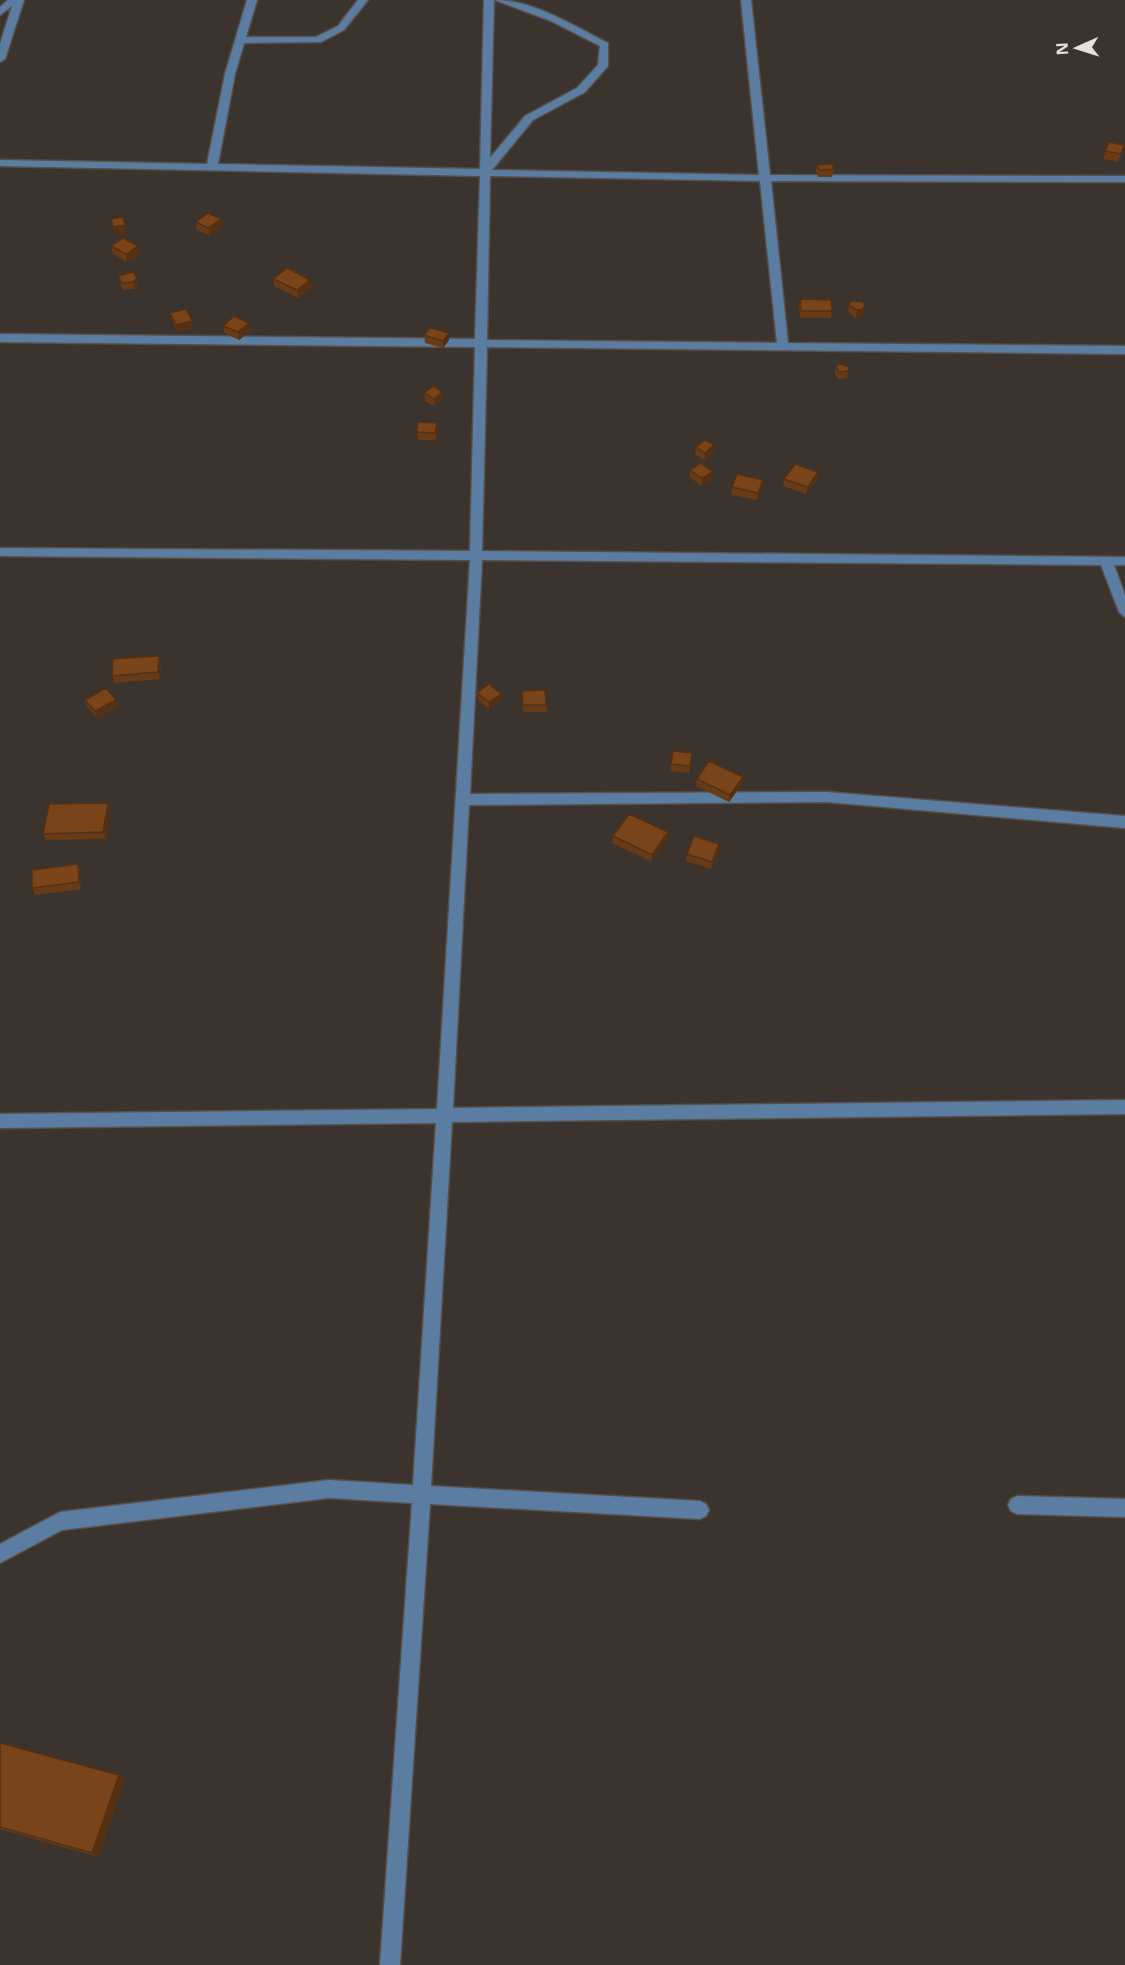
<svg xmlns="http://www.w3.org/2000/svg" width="1125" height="1965" font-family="'Open Sans',sans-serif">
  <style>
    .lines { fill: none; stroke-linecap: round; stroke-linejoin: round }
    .minor-casing { stroke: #564f4a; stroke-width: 3 }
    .minor { fill: #5b7da1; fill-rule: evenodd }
    .wall { fill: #683a16 }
    .shaded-wall { fill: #553012 }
    .building { fill: #79441a; stroke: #553012; stroke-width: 1.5 }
  </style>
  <rect width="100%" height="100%" fill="#3b332e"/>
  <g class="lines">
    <!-- minor casing -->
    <g class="minor-casing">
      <path id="minor" d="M8,0H24L5,59L0,62V44L12,6L0,15V7Z
        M247,0H257L246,37H316L338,26L358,0H368L344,30L321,42L244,43L235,74L218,164L480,169L484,0H494L490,158L525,116L577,88L598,65L600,46L551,21L495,0C534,0 574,26 608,43V66L585,92L533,120L492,170L759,175L741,0H751L770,175L1125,176V182L771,181L788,343L1125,346V354L487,347L482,551L1125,557V565H1114L1125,595V617L1119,612L1101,565L482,560L470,794L827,792L1125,816V828L827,802L469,805L453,1108L1125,1100V1114L452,1122L431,1486L700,1501L706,1504L709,1510L706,1516L700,1519L430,1504L400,1965H380L412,1503L329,1498L62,1530L0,1563V1544L60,1512L329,1480L413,1485L436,1123L0,1128V1114L437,1109L470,560L0,556V548L470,551L475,347L0,342V334L475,339L480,176L0,166V160L207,164L225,74ZM490,176L760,181L777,343L487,340Z
        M1017,1496L1125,1499V1517L1017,1514L1011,1511L1008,1505L1011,1499Z"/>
    </g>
    <!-- minor -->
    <use href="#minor" class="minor"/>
  </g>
  <!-- wall -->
  <path class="wall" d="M1109,142L1124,145L1118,162L1103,159Z
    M817,165L834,169L832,177H818L816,172Z
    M196,222L222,227L210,236L197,230Z
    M111,246L140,254L127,262L113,254Z
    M133,272L138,286L135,289L123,290L120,284L118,276Z
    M273,279L310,280L312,287L298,298L274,286Z
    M800,299L832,311L831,318H800L799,306Z
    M849,305L864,313L862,317L856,318L848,312Z
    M170,313L194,328L178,332L172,320Z
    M249,323L251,330L239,340L224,333L223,326Z
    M449,333V340L443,348L425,343L424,335Z
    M836,366L849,367L847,378L838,379L835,374Z
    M442,392L443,399L434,406L425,401L424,393Z
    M437,423L438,430L436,440H418L417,432Z
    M714,445V453L705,460L695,455L696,447Z
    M690,470L712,479L701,486L690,477Z
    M818,472L817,479L806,494L783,486L784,479Z
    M732,487H762L757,500L731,495Z
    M161,663L160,679L114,683L112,676Z
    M545,690L547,712H523L522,691Z
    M477,693L501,694V701L489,709L478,700Z
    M85,700H116L119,707L97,718L87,707Z
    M673,751L692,753L689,773L670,771Z
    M697,779L742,784L729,802L696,786Z
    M108,803L110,810L106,839L46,840L43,834Z
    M668,832V839L651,861L612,843L613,836Z
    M719,844V850L711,869L686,861L687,854Z
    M78,864L81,870V889L35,895L32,888Z
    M0,1743L119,1775L125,1780L98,1857L0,1829Z"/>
  <!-- shaded-wall -->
  <path class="shaded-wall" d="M221,219L222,227L210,236L208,228Z
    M125,225L127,232L115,235L113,227Z
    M138,246L140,254L127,262L126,254Z
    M137,278L138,286L135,289L133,282Z
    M310,280L312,287L298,298L297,290Z
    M865,306L864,313L862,317L856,318L857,310Z
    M192,321L194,328L178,332L176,325Z
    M249,323L251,330L239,340L238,332Z
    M449,333V340L443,348V341Z
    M442,392L443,399L434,406V399Z
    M437,423L438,430L436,440L435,433Z
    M714,445V453L705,460V453Z
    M713,472L712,479L701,486L702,478Z
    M818,472L817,479L806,494L808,487Z
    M763,480L762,487L757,500L758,493Z
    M159,656L161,663L160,679L158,672Z
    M501,694V701L489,709V702Z
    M116,700L119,707L97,718L95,711Z
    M743,777L742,784L729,802L730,795Z
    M108,803L110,810L106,839L103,832Z
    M668,832V839L651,861L652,855Z
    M719,844V850L711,869L712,862Z
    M78,864L81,870V889L79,882Z
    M119,1775L125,1780L98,1857L92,1853Z"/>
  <!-- building -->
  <path class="building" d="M1109,142L1124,145L1121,154L1105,151Z
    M832,164L834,169L819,170L817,165Z
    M208,213L221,219L208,228L196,222Z
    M123,217L125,225L113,227L111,219Z
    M123,238L138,246L126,254L111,246Z
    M287,268L310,280L297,290L273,279Z
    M133,272L137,278L133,282L122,283L118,276Z
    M800,299L831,300L832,311H801Z
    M851,301L863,302L865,306L863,309L857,310L849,305Z
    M186,309L192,321L176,325L170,313Z
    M234,316L249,323L238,332L223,326Z
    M430,328L449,333L443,341L424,335Z
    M840,364L849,367L848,371L839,372L836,366Z
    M434,386L442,392L434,399L424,393Z
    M418,422L437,423L435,433L417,432Z
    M705,440L714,445L705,453L696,447Z
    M701,463L713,472L702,478L690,470Z
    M795,464L818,472L808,487L784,479Z
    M737,474L763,480L758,493L732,487Z
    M159,656L158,672L112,676L113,659Z
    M489,684L501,694L489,702L477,693Z
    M106,688L116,700L95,711L85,700Z
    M545,690L546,705H523L522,691Z
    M673,751L692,753L690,766L671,764Z
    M709,761L743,777L730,795L697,779Z
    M108,803L103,832L43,834L49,804Z
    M629,814L668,832L652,855L613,836Z
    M694,836L719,844L712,862L687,854Z
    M78,864L79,882L32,888V870Z
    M0,1743L119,1775L92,1853L0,1827Z"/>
  <!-- north arrow -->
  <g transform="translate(1077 48) rotate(267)" stroke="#3b332e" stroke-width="4.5" paint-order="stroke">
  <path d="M0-4.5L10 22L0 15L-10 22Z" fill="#e5e0dd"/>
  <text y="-9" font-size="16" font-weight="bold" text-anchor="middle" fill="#e5e0dd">N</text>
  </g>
</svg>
